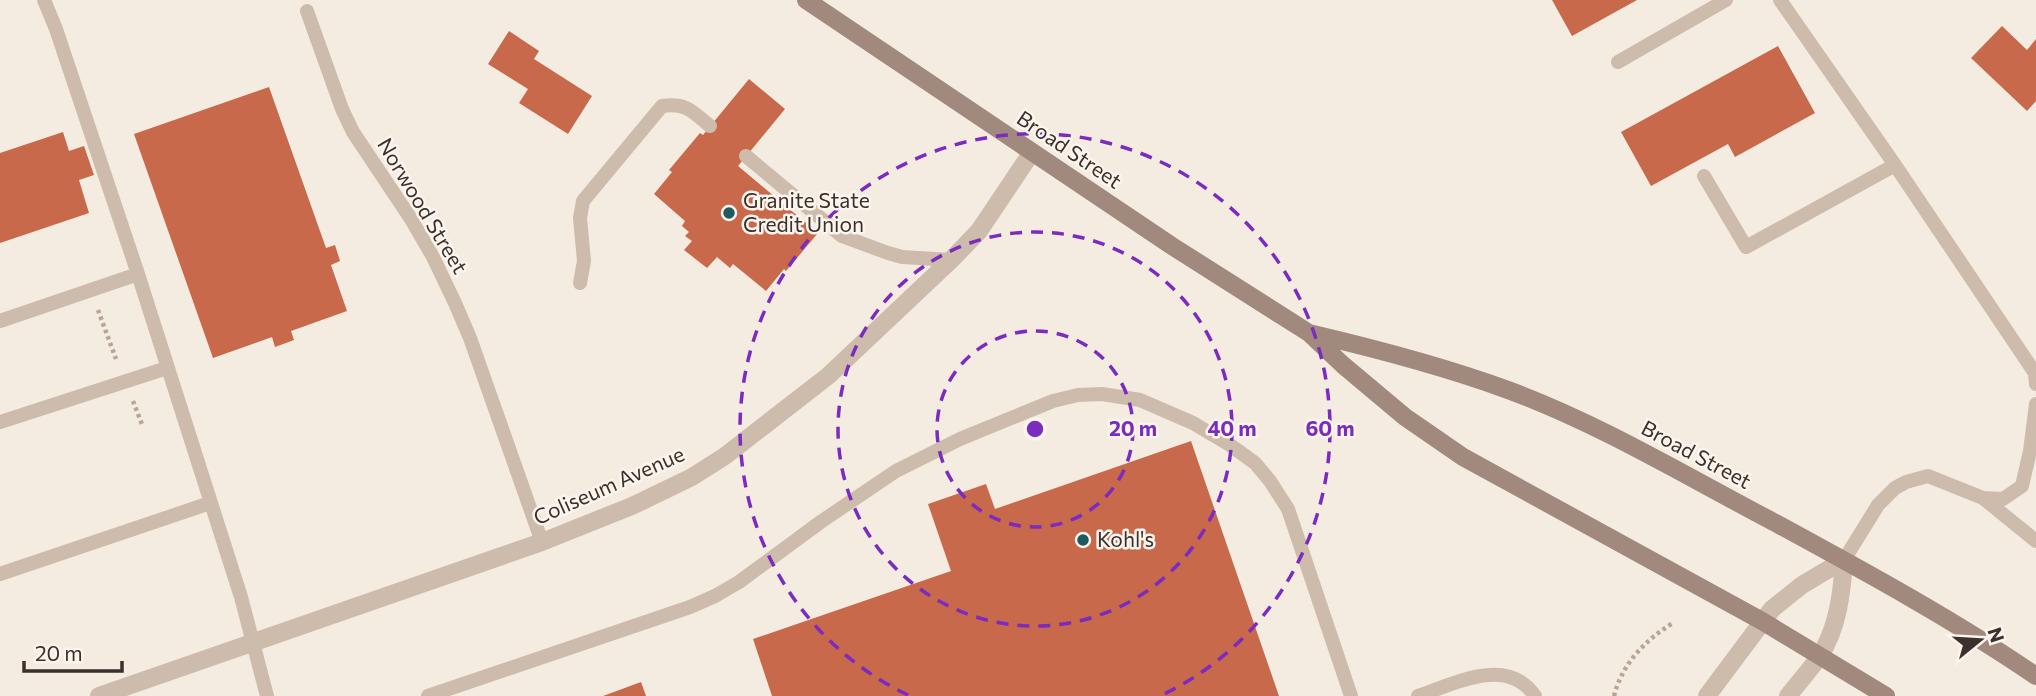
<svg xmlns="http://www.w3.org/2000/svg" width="2036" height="696" font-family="Commissioner,sans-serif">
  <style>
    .building { fill: #c8694b }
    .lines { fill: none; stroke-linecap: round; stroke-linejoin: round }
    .path { stroke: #b9a596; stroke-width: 4.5; stroke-dasharray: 3.5 3.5; stroke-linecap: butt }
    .lane { stroke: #cdbbac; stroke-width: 14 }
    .street { stroke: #cdbbac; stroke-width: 18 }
    .secondary { stroke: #a18a7d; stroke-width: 18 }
    .ring { fill: none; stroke: #7b2cbf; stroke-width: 3.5; stroke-dasharray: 12 9 }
    .poi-dot { fill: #1f5a5e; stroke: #fbf5ee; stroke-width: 2.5 }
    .labels { text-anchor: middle; stroke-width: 5; stroke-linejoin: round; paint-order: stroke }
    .street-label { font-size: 21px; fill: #3b302b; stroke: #fbf5ee }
    .poi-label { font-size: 21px; fill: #3b302b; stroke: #fbf5ee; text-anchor: start }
    .centre { fill: #7b2cbf; stroke: #fbf5ee; stroke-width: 3.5 }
    .ring-label { font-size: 21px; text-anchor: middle; font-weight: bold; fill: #7b2cbf; stroke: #fbf5ee; stroke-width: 5; stroke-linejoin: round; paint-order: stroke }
  </style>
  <rect width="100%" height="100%" fill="#f4ebe1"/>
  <!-- building -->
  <path class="building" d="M1552,0H1637L1572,36Z
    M2002,26L2027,50L2036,39V101L2027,111L1971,58Z
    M509,31L539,51L534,59L592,96L568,134L519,103L528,89L488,64Z
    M1778,46L1815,113L1735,157L1728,144L1651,186L1621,132Z
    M749,79L785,109L738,166L818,233L786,271L784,269L766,291L733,264L730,268L717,257L707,268L684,250L692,241L685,236L689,232L682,226L685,221L654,194L672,172L669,170L700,133L703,135Z
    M269,87L326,248L335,245L340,261L331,265L347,311L291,331L294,340L275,347L272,337L213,358L134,134Z
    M63,132L69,151L84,146L94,175L79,180L89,213L0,243V153Z
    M1191,441L1279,696H772L753,639L951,571L928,504L986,484L995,509Z
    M641,682L646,696H603Z"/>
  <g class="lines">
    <!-- path -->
    <path class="path" d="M98,310L116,359
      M133,401L143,427
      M1614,696C1622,664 1645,640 1673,623"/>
    <!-- lane -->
    <path class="lane" d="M44,0L56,29L138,274L241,597L267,696
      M1780,0L1895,165L2035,373L2036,384
      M307,11L342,109L353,132L411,219L433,257L455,303L470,338L542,542
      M1618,62L1726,0
      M746,156L842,236L888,253L902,257L951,260
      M1704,176L1746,247L1895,165
      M580,283L584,261L580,218L583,201L662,106C686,102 693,112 710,126
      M0,321L138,274
      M0,422L167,368
      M1983,498L2036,541
      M1844,560L1878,505L1895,488L1906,482L1928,476L1983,498L2003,499L2022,486L2030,451L2036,404
      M0,574L210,503
      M428,696L690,607L715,596L739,582L822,521L896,471L960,439L1053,401L1078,395L1102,394L1140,400L1193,423L1230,445L1255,463L1270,481L1288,509L1351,696
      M1418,696C1454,684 1507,655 1535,696"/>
    <!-- street -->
    <path class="street" d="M99,696L542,542L632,506L692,477L725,456L828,376L951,260L979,231L1032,152
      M1707,696L1772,609L1802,585L1844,560
      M1788,696C1798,683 1810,670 1819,657C1838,629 1842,592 1844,560"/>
    <!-- secondary -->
    <path class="secondary" d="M806,0L1172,246L1309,333L1343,365L1405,417L1463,457L1762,621L1886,696
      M1309,333C1377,349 1443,366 1508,390C1600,424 1684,475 1770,520C1860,569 1951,618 2036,676"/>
  </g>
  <!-- distance rings -->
  <g class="ring">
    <circle cx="1035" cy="429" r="98"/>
    <circle cx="1035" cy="429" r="197"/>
    <path d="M908 695A295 295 0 1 1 1162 695"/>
  </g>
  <!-- markers -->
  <g class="poi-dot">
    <circle cx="729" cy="213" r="7"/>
    <circle cx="1083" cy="540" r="7"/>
  </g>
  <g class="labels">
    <!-- street labels -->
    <g class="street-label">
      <text transform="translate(1069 150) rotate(34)" y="7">Broad Street</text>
      <text transform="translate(422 206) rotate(59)" y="7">Norwood Street</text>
      <text transform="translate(1696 455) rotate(28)" y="7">Broad Street</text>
      <text transform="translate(609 486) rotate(-24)" y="7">Coliseum Avenue</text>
    </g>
    <!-- poi labels -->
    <g class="poi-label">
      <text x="743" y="208">Granite State<tspan x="743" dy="24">Credit Union</tspan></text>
      <text x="1097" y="547">Kohl's</text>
    </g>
  </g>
  <circle cx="1035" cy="429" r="10" class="centre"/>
  <g class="ring-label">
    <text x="1133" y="436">20 m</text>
    <text x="1232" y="436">40 m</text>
    <text x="1330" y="436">60 m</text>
  </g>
  <!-- north arrow -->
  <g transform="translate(1980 640) rotate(72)" stroke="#fbf5ee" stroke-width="5" paint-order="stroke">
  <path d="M0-5L12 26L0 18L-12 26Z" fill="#3b302b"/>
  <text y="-10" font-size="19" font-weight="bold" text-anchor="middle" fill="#3b302b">N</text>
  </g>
  <!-- scale -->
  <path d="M24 661v10h98v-10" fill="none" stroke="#3b302b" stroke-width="3.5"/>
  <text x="35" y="661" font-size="21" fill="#3b302b" stroke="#fbf5ee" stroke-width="5" paint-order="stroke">20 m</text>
</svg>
